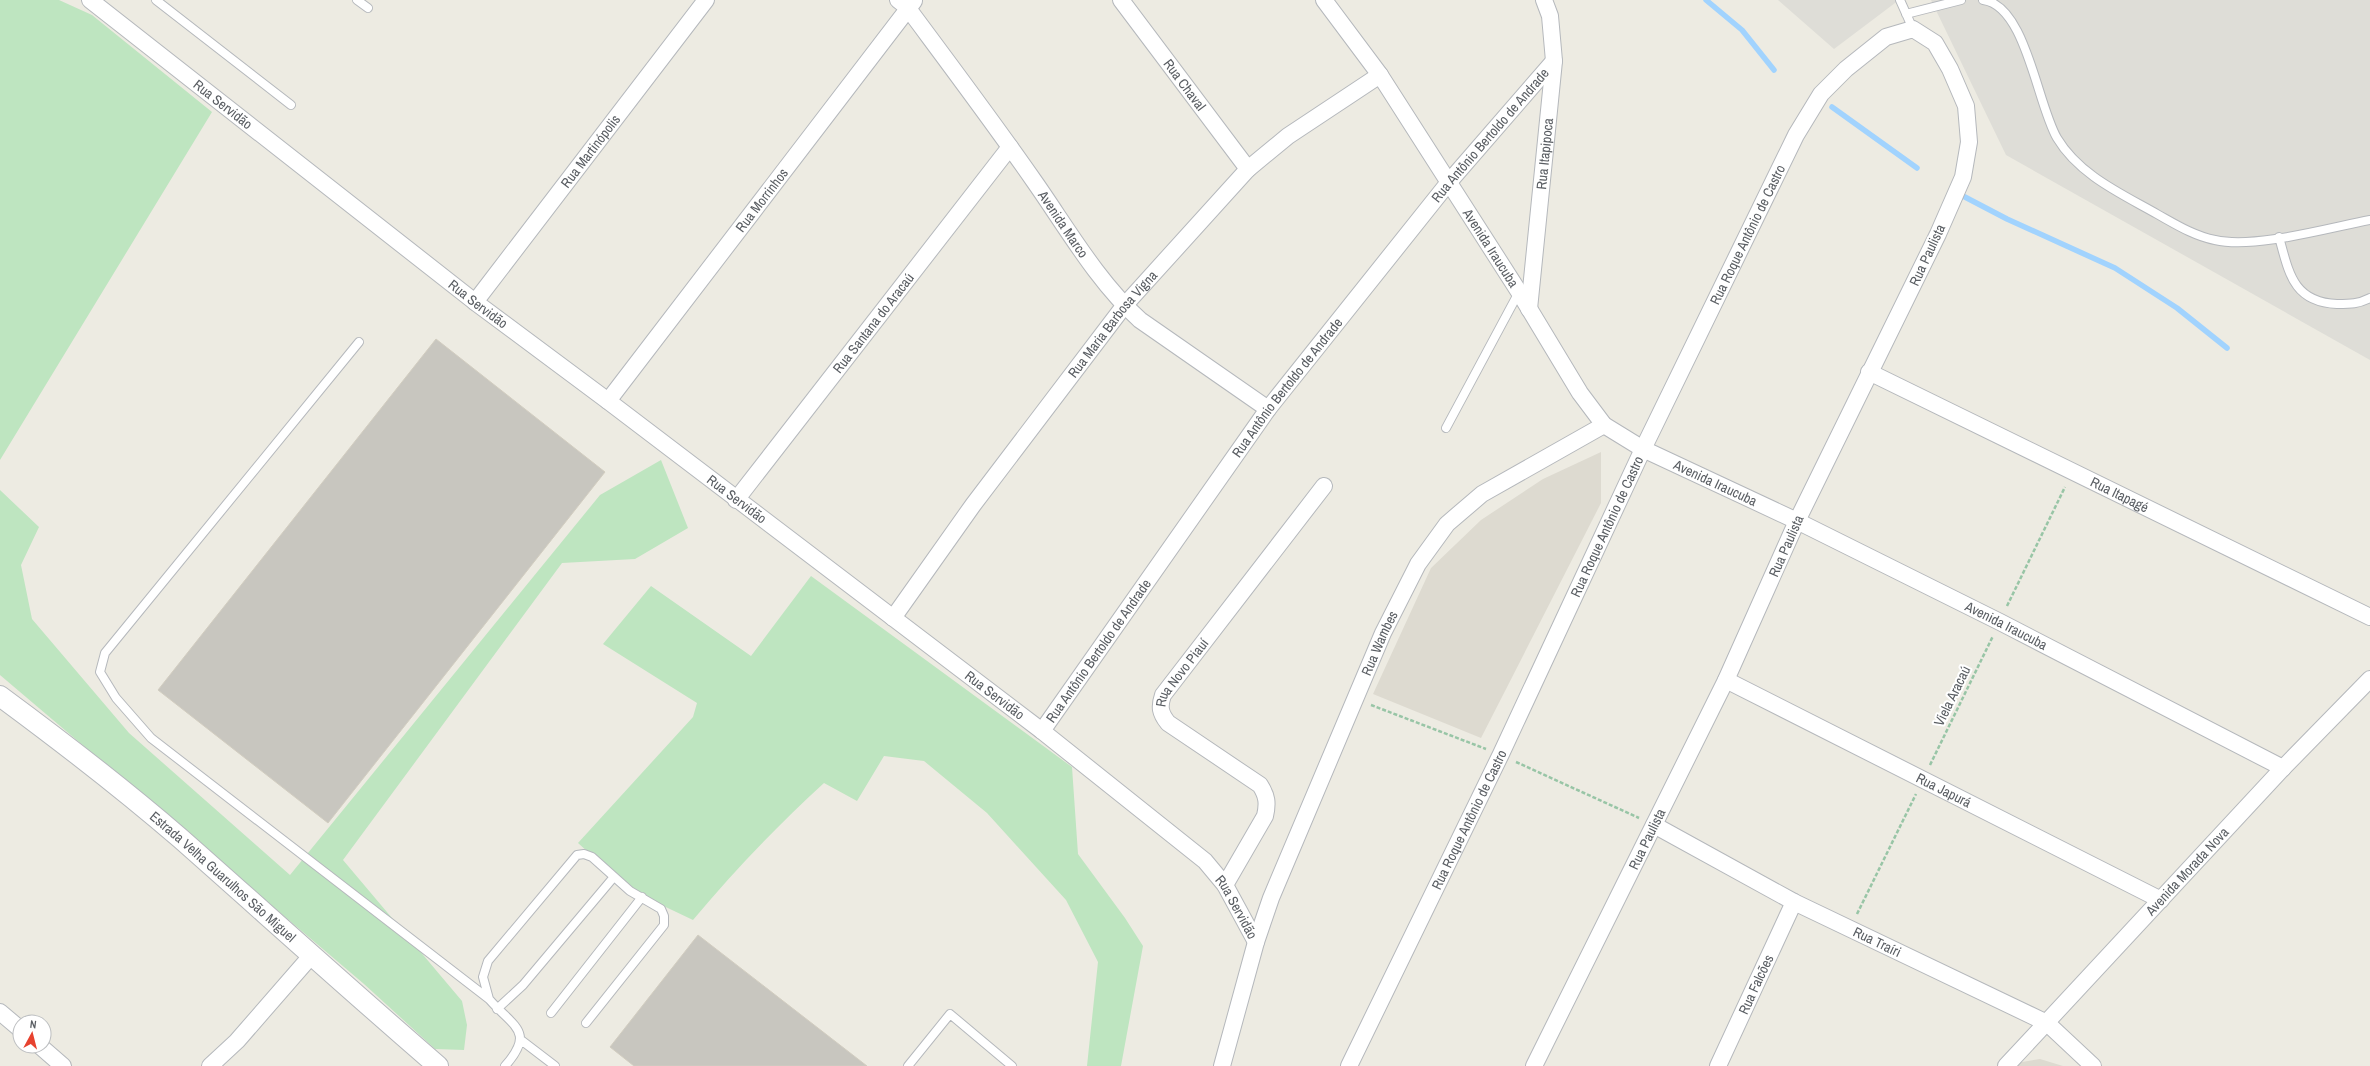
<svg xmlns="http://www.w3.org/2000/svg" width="2370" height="1066" font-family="'Archivo Narrow',sans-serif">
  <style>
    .industrial { fill: #deddd7 }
    .education { fill: #dddad0 }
    .green { fill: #bee5c0 }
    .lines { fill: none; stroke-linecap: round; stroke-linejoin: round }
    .stream { stroke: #a1d3fe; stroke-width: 5.5 }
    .building { fill: #c8c6bf; stroke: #d2cdc0 }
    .service-casing { stroke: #b5b8bc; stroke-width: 10 }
    .minor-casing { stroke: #b5b8bc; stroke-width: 18 }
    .tertiary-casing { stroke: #b5b8bc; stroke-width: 22 }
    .path { stroke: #98c5a6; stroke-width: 2.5; stroke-dasharray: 4 2; stroke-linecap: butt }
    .service { stroke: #fff; stroke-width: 8 }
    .minor { stroke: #fff; stroke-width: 16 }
    .tertiary { stroke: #fff; stroke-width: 20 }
    .labels { text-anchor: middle; stroke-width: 4; stroke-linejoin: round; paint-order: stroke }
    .street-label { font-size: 14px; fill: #5a5e63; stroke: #fff }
  </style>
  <rect width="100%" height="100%" fill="#edebe2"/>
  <!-- industrial -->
  <path class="industrial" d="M1778,0H1899L1834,49Z
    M1931,0H2370V360L2006,155Z"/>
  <!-- education -->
  <path class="education" d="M1601,452V503L1481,738L1373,694L1431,568L1481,520L1543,479Z
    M2040,1059L2063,1066H2013L2016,1063Z"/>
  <!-- green -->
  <path class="green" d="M0,0H59L92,15L212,112L0,460Z
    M661,460L688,528L635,559L562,563L343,860L462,1001L467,1025L464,1050L435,1049L364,984L0,675V490L39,527L21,565L32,619L129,733L290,875L600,495Z
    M811,576L1072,767L1078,854L1125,918L1143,946L1121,1066H1087L1098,962L1066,900L987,813L924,761L884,756L857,801L824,783C777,826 734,871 693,920L630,890L578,843L693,717L697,703L603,644L651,586L751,656Z"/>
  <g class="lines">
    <!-- stream -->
    <path class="stream" d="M1706,0L1742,30L1774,70
      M1832,107L1917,168
      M1963,196L2007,219L2115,268L2177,308L2227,348"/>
  </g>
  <!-- building -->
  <path class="building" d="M436,339L605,472L328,823L158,690Z
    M698,935L867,1066H634L610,1047Z"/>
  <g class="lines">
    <!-- service casing -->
    <g class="service-casing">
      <path id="service" d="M156,0L291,105
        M357,0L368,8
        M1900,0L1913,29
        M1983,0C2026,5 2037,104 2057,138C2079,175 2122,194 2157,214C2175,224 2194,236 2215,240C2255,249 2328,228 2370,220
        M1906,14L1961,0
        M2279,237C2289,273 2293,302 2337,304C2351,304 2358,304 2370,298
        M359,342L105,653L100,672L116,698L151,738L489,999C513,1027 536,1031 505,1066
        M1446,428L1519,292
        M489,999L483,977L488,961L577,855L584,854L592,857L630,891L661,909L664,916V925L586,1023
        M497,1009L523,985L613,878
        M551,1013L642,897
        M521,1040L555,1066
        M908,1066L950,1014L1012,1066"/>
    </g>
    <!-- minor casing -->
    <g class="minor-casing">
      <g id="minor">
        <path id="s1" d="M90,0L475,302L608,401L1042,731L1205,861L1225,885L1256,942"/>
        <path id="s2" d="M898,0L907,7C950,65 993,122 1034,181C1067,228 1097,281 1140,320L1268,409"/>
        <path id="s3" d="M1121,0L1248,169"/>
        <path id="s4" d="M1324,0L1380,75L1519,292L1580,393L1604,425L1643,449L1797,521L2000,622L2283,768"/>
        <path id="s5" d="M475,302L706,0"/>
        <path id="s6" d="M1529,309L1554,61L1550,16L1544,0"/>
        <path id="s7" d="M1869,372L2370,617"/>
        <path id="s8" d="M608,401L914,1"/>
        <path id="s9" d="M736,500L1010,147"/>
        <path id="s10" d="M893,618L973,505L1124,306L1248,169L1288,136L1380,75"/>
        <path id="s11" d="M1726,680L2161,900"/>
        <path id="s12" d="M1042,731L1268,409L1449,182L1554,61"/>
        <path id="s13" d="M1654,825L1794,902L2047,1023L2093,1066"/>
        <path id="s14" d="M1225,885L1265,816C1268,803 1267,796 1260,785L1168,723C1160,713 1159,707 1163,695L1324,486"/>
        <path d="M0,1012L20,1029"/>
        <path d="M40,1046L63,1066"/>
        <path d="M210,1066L237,1041L311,956"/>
        <path id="s15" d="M1222,1066L1256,942L1271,898L1383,633L1418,564L1447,524L1482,494L1604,425"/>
        <path id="s16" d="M1349,1066L1501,754L1643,449L1796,135L1821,94L1846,69L1886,37L1913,29L1935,43L1950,69L1966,106L1969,142L1963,177L1938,234L1797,521L1726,680L1534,1066"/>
        <path id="s17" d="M1718,1066L1794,902"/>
        <path id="s18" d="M2006,1066L2283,768L2370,679"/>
      </g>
    </g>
    <!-- tertiary casing -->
    <g class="tertiary-casing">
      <g id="tertiary">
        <path id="s19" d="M0,696C61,741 122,788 180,838C266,914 351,991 438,1066"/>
      </g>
    </g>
    <!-- path -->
    <path class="path" d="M2007,606L2065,487
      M1371,705L1486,749
      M1516,762L1639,818
      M1930,765L1993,636
      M1857,914L1916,794"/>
    <!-- service -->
    <use href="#service" class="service"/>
    <!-- minor -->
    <use href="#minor" class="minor"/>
    <!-- tertiary -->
    <use href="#tertiary" class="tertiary"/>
  </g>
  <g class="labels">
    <!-- street labels -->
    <g class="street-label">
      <text dy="5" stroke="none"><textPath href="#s3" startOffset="106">Rua Chaval</textPath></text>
      <text dy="5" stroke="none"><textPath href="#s1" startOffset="169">Rua Servidão</textPath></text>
      <text dy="5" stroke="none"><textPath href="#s12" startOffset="746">Rua Antônio Bertoldo de Andrade</textPath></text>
      <text dy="5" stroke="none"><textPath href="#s5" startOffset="190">Rua Martinópolis</textPath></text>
      <text dy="5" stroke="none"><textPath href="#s6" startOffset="156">Rua Itapipoca</textPath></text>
      <text dy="5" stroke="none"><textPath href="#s8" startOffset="253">Rua Morrinhos</textPath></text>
      <text dy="5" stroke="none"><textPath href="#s2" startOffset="279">Avenida Marco</textPath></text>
      <text dy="5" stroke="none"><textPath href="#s16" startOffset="922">Rua Roque Antônio de Castro</textPath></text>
      <text dy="5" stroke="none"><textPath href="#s4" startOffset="299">Avenida Iraucuba</textPath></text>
      <text transform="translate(1927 255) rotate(-65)" y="5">Rua Paulista</text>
      <text dy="5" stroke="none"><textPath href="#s1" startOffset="493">Rua Servidão</textPath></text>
      <text dy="5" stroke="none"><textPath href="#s9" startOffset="224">Rua Santana do Aracaú</textPath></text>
      <text dy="5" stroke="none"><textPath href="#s10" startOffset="367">Rua Maria Barbosa Vigna</textPath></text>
      <text dy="5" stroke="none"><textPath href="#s12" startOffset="422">Rua Antônio Bertoldo de Andrade</textPath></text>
      <text dy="5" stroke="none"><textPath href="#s4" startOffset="635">Avenida Iraucuba</textPath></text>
      <text dy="5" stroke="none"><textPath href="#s7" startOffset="279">Rua Itapagé</textPath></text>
      <text dy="5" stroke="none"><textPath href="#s1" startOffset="817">Rua Servidão</textPath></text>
      <text dy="5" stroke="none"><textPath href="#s16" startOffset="598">Rua Roque Antônio de Castro</textPath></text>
      <text transform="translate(1786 546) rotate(-66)" y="5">Rua Paulista</text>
      <text dy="5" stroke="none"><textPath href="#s4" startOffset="959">Avenida Iraucuba</textPath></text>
      <text dy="5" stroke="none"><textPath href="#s15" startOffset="452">Rua Wambes</textPath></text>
      <text dy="5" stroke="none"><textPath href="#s12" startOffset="98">Rua Antônio Bertoldo de Andrade</textPath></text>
      <text dy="5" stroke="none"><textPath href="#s14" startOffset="282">Rua Novo Piauí</textPath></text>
      <text dy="5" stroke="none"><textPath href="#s1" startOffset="1141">Rua Servidão</textPath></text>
      <text transform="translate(1952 696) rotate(-64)" y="5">Viela Aracaú</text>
      <text dy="5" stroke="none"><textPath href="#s11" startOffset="244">Rua Japurá</textPath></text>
      <text dy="5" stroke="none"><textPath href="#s16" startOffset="274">Rua Roque Antônio de Castro</textPath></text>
      <text transform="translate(1647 839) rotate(-64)" y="5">Rua Paulista</text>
      <text dy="5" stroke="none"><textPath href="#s18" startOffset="266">Avenida Morada Nova</textPath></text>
      <text dy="5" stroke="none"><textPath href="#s19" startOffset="287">Estrada Velha Guarulhos São Miguel</textPath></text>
      <text dy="5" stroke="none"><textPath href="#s1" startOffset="1465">Rua Servidão</textPath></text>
      <text dy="5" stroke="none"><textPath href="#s13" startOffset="252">Rua Traíri</textPath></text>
      <text dy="5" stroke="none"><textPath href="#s17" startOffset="90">Rua Falcões</textPath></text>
    </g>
  </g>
  <!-- north arrow -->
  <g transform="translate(32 1034) rotate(7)"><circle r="19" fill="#ffffff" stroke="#bdbfc1"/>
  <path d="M0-3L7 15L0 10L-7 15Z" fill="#e7422f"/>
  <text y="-6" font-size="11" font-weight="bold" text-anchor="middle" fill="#5a5e63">N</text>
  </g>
</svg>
